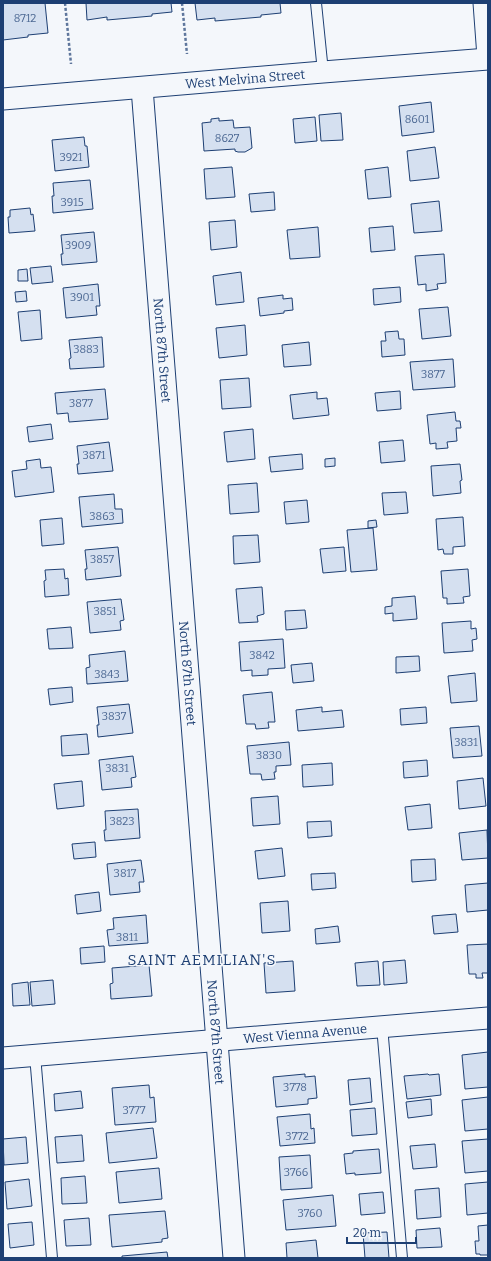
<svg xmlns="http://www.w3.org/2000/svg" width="491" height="1261" font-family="Bitter,serif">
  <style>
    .building { fill: #d5e0f0; stroke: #1d3f73 }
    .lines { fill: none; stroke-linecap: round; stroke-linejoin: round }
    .lane-casing { stroke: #1d3f73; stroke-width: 12 }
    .street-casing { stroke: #1d3f73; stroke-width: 23 }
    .path { stroke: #5e769c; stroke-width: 2.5; stroke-dasharray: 3 2; stroke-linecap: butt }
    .lane { stroke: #f4f7fb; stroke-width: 10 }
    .street { stroke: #f4f7fb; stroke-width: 21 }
    .labels { text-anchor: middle; stroke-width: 3; stroke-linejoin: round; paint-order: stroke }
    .number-label { font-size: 11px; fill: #4b6792 }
    .street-label { font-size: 13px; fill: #1d3f73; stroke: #f4f7fb }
    .quarter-label { font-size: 15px; letter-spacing: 1px; fill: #1d3f73; stroke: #f4f7fb }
  </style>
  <rect width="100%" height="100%" fill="#f4f7fb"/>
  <!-- building -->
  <path class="building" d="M3,3H45L48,33L28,35V37L3,40Z
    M86,3H171L172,12L152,14V16L107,20V17L87,20Z
    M195,3H280L281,13L261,15V17L215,21V18L197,20Z
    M431,102L434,132L402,136L399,106Z
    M341,113L343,140L321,141L319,115Z
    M315,117L317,141L295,143L293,119Z
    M219,118V121L233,120L234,128L250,127L252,148L245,152H238L235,151V149L204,151L202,123L211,122V119Z
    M84,137L85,146H87L89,167L55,171L52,140Z
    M435,147L439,178L410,181L407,151Z
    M232,167L235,197L206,199L204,169Z
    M388,167L391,197L368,199L365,170Z
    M90,180L93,209L53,213L52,196H54L53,183Z
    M274,192L275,210L251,212L249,194Z
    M439,201L442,231L414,233L411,204Z
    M30,208L31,215L33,214L35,231L9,233L8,217H10V210Z
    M235,220L237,247L211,250L209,222Z
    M393,226L395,250L371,252L369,228Z
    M318,227L320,257L290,259L287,230Z
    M94,232L97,262L62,265L61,254H63L61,235Z
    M444,254L446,283L437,284L438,289L426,291V284L418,285L415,256Z
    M51,266L53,282L32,284L30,268Z
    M27,269L28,281H18V270Z
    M241,272L244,302L216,305L213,276Z
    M98,284L100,306H96L97,315L66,318L63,288Z
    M400,287L401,302L374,305L373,289Z
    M26,291L27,301L16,302L15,292Z
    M283,295V299L292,298L293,310L284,311V313L260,316L258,298Z
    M448,307L451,336L422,339L419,309Z
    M40,310L42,339L21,341L18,312Z
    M245,325L247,355L219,358L216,328Z
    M398,331L399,339H404L405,355L382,357L381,341H386L385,332Z
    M102,337L104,367L70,369L69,359L71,358L69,340Z
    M309,342L311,365L284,367L282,345Z
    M453,359L455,387L413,390L410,362Z
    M249,378L251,407L222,409L220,380Z
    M105,389L108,419L69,422L68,413L57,414L55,393Z
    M400,391L401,409L377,411L375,393Z
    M317,392V399L327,398L329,415L293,419L290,395Z
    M455,412L456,421H460L461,428H456L457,441L447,442L448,448L436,449V443L430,444L427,415Z
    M51,424L53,439L29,442L27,427Z
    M253,429L255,459L227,462L224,432Z
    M403,440L405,461L381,463L379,442Z
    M109,442L113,471L78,474L77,464H79L77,446Z
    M302,454L303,469L271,472L269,457Z
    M335,458V466L325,467V459Z
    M40,459L41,468L51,467L54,492L15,497L12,471L27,469L26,461Z
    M460,464L462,480L460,481L461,493L433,496L431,466Z
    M257,483L259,512L230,514L228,485Z
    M406,492L408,513L384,515L382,493Z
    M114,494L115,509H122L123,523L82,527L79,497Z
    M307,500L309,522L286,524L284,502Z
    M463,517L465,546L453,547V554H444L443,549L438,550L436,519Z
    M62,518L64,544L42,546L40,520Z
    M376,520L377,527L368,528V521Z
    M373,528L377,570L351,572L347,530Z
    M258,535L260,562L234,564L233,536Z
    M118,547L121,576L86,580L85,569H87L85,550Z
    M344,547L346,571L323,573L320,549Z
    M64,569L65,579L68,578L69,595L45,597L44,581L46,580L45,570Z
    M468,569L470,596L463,597L464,603L447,604V598H443L441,571Z
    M262,587L264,614L257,616L258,622L239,623L236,589Z
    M415,596L417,619L393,621V613L385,614V607L392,606V598Z
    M121,599L124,620L120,621L121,630L90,633L87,602Z
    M305,610L307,628L286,630L285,611Z
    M471,621V629L476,628L477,639L472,640L473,651L444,653L442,623Z
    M71,627L73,648L49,649L47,629Z
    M283,639L285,668L268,669V675L252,676V670L241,671L239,642Z
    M125,651L128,681L87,684L86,668L90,667L89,655Z
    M419,656L420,671L396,673V657Z
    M312,663L314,681L293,683L291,665Z
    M475,673L477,701L451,703L448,676Z
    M72,687L73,702L50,705L48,689Z
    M272,692L275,722H268L269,728L256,729L255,724H246L243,695Z
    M129,704L133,733L98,737L97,725H99L97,707Z
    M322,707V712L342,710L344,727L298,731L296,710Z
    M426,707L427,723L401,725L400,709Z
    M479,726L482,756L453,758L450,728Z
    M87,734L89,754L62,756L61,736Z
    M289,742L291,765L276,766V772H274L275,779L262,780L261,774H250L247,746Z
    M133,756L136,777L131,778L132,787L102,790L99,760Z
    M427,760L428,776L404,778L403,762Z
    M332,763L333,785L303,787L302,765Z
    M483,778L486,806L459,809L457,781Z
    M82,781L84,806L57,809L54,784Z
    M278,796L280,824L253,826L251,798Z
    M430,804L432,828L408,830L405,807Z
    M138,809L140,838L105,841L104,830H106L105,811Z
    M331,821L332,836L308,838L307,822Z
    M487,830L488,858L462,860L459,833Z
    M95,842L96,857L74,859L72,844Z
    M282,848L285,876L258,879L255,851Z
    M435,859L436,880L412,882L411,860Z
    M141,860L144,882H139L140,892L110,895L107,864Z
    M335,873L336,888L312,890L311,874Z
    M488,883V910L467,912L465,885Z
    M99,892L101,911L77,914L75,895Z
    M288,901L290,931L262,933L260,903Z
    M456,914L458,932L434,934L432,916Z
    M146,915L148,943L109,946L107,930L114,929L113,918Z
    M338,926L340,942L316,944L315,929Z
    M488,944V973H482L483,978H476V974H469L467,945Z
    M104,946L105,962L81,964L80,948Z
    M405,960L407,983L384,985L383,962Z
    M293,961L295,991L266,993L264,963Z
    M378,961L380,985L357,986L355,963Z
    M149,965L152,996L111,999L110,984L113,983L112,968Z
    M53,980L55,1004L32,1006L30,982Z
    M28,982L30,1005L13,1006L12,984Z
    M488,1052V1087L465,1089L462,1055Z
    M305,1074V1077L315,1076L317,1098L308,1099V1104L276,1107L273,1077Z
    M428,1074L429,1075L439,1074L441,1095L407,1099L404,1076Z
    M370,1078L372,1102L350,1105L348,1080Z
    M149,1085L150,1098L154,1097L156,1122L115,1125L112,1088Z
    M81,1091L83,1108L55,1111L54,1094Z
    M488,1097V1129L465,1131L462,1100Z
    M431,1099L432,1115L408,1118L406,1102Z
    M375,1108L377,1134L352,1136L350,1110Z
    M310,1114L311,1129L314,1128L315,1143L280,1146L277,1117Z
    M153,1128L157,1158L109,1163L106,1133Z
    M82,1135L84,1161L57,1163L55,1137Z
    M26,1137L28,1163L4,1165L3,1139Z
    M488,1139V1171L465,1173L462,1141Z
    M435,1144L437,1167L413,1169L410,1146Z
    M379,1149L381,1173L355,1175V1173L346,1174L344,1154L353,1153V1151Z
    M310,1155L312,1188L281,1190L279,1157Z
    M159,1168L162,1199L119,1203L116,1172Z
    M85,1176L87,1203L62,1204L61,1178Z
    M29,1179L32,1206L7,1209L5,1182Z
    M488,1182V1213L467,1215L465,1184Z
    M439,1188L441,1217L417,1219L415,1190Z
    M383,1192L385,1213L361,1215L359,1194Z
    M333,1195L336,1226L286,1230L283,1200Z
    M165,1211L168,1238L162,1239V1242L112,1247L109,1215Z
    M89,1218L91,1245L66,1246L64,1220Z
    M32,1222L34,1245L10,1248L8,1224Z
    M488,1225V1255H480V1254H476L475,1241H479L478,1226Z
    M440,1228L442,1247L417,1248L416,1230Z
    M387,1232L389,1258H365L363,1233Z
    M316,1240L318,1258H287L286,1243Z
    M167,1252L168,1258H122V1256Z"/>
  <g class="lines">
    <!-- lane casing -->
    <g class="lane-casing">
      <path id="lane" d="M316,3L323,72
        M382,1026L402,1258
        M35,1055L52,1258"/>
    </g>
    <!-- street casing -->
    <g class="street-casing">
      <g id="street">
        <path d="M484,3L488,57"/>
        <path id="s1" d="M142,88L234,1258"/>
        <path id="s2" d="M3,99L323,72L488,59"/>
        <path id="s3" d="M3,1058L488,1018"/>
      </g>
    </g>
    <!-- path -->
    <path class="path" d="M65,3L71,64
      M182,3L187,54"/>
    <!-- lane -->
    <use href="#lane" class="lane"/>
    <!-- street -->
    <use href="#street" class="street"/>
  </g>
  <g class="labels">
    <!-- number labels -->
    <g class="number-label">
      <text x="25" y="22">8712</text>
      <text x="417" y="123">8601</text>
      <text x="227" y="142">8627</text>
      <text x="71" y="161">3921</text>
      <text x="72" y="206">3915</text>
      <text x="78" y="249">3909</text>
      <text x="82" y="301">3901</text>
      <text x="86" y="353">3883</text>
      <text x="433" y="378">3877</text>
      <text x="81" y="407">3877</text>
      <text x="94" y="459">3871</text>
      <text x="102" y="520">3863</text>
      <text x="102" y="563">3857</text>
      <text x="105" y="615">3851</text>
      <text x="262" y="659">3842</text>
      <text x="107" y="678">3843</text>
      <text x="114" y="720">3837</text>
      <text x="466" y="746">3831</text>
      <text x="269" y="759">3830</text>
      <text x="117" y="772">3831</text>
      <text x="122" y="825">3823</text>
      <text x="125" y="877">3817</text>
      <text x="127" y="941">3811</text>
      <text x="295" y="1091">3778</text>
      <text x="134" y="1114">3777</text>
      <text x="297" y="1140">3772</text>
      <text x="296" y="1176">3766</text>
      <text x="310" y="1217">3760</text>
    </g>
    <!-- street labels -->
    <g class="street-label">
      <text dy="5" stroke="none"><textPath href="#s2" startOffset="243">West Melvina Street</textPath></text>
      <text dy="5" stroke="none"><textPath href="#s1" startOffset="263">North 87th Street</textPath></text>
      <text dy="5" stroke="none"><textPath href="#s1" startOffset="587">North 87th Street</textPath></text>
      <text dy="5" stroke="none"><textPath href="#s1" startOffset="947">North 87th Street</textPath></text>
      <text dy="5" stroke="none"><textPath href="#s3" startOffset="303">West Vienna Avenue</textPath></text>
    </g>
    <!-- quarter labels -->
    <g class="quarter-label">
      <text x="202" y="965">SAINT AEMILIAN'S</text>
    </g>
  </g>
  <!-- border -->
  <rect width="491" height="1261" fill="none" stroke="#1d3f73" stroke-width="8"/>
  <!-- scale -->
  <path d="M347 1237v6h69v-6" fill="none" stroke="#1d3f73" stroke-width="2"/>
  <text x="353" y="1237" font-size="12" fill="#1d3f73" stroke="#f4f7fb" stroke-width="3" paint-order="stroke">20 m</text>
</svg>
